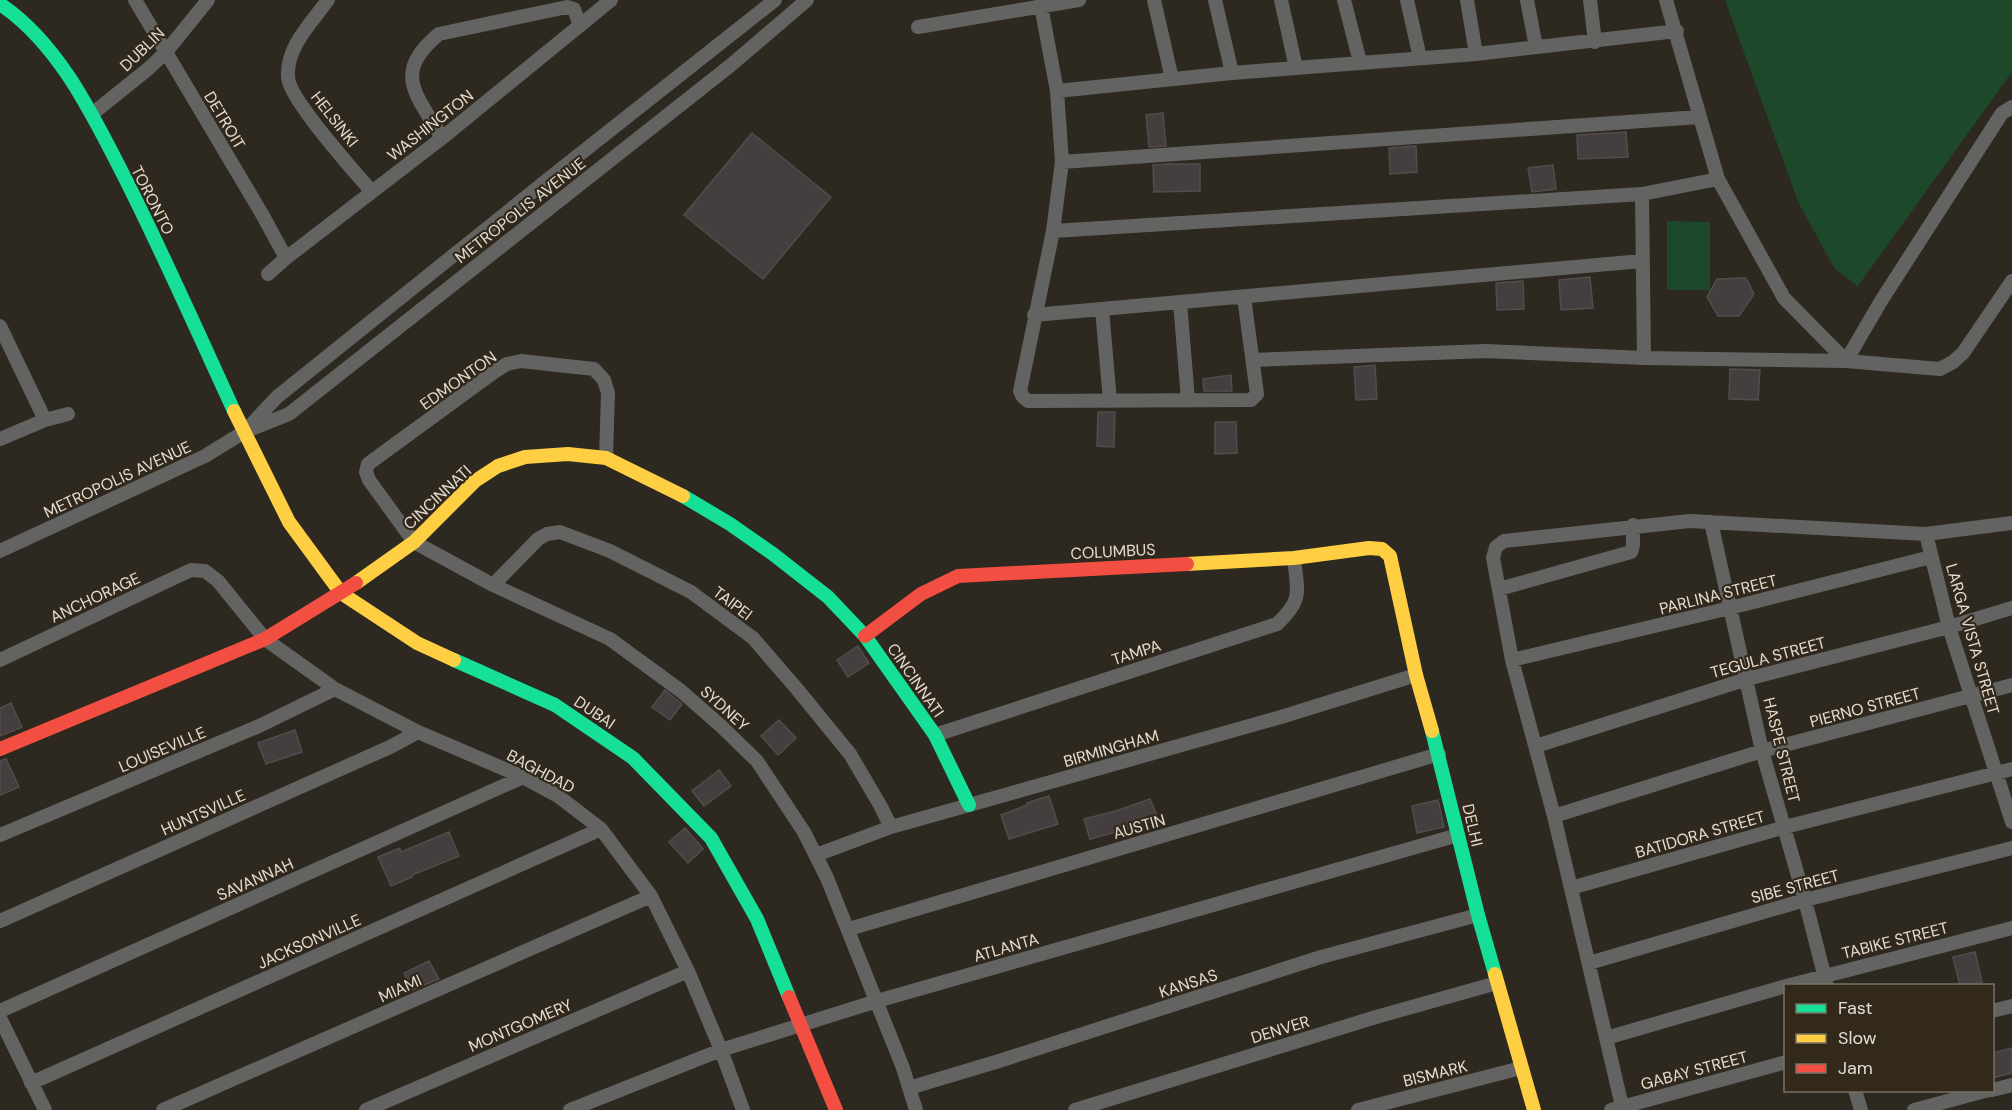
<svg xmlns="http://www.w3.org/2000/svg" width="2012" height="1110" font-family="'DM Sans',sans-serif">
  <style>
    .green { fill: #1d482a }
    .building { fill: #443f3e; stroke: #524d4c; stroke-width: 1.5 }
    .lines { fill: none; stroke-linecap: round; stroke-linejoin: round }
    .street { stroke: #636462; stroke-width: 14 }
    .fast { stroke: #16e098; stroke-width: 14 }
    .slow { stroke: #ffcf43; stroke-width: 14 }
    .jam { stroke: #f24e42; stroke-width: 14 }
    .labels { text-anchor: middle; stroke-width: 4.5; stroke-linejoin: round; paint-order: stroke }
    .street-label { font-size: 16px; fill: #e4ddd5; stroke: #32291b }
  </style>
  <rect width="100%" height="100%" fill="#2d2820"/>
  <!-- green -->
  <path class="green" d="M1725,0H2012V72L1858,286L1835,269L1799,204Z
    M1667,221L1710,222V290H1667Z"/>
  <!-- building -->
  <path class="building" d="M1163,113L1166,146L1149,147L1146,115Z
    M1626,132L1628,157L1578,159L1577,135Z
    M752,133L831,197L763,279L684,215Z
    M1416,146L1417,172L1390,174L1389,148Z
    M1168,164H1200V191L1154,192L1153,165Z
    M1553,165L1556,189L1532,192L1528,168Z
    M1590,277L1593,308L1561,310L1559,280Z
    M1746,278L1754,294L1739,316H1718L1707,297L1717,279Z
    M1523,281L1524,309L1497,310L1496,283Z
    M1375,365L1377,399L1356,400L1354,367Z
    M1730,369L1760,370L1758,400L1729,399Z
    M1231,375L1232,391H1204L1203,379Z
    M1098,412H1115L1114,447L1097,446Z
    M1215,422H1236L1237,453L1215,454Z
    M858,646L869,663L848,677L837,660Z
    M665,690L682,704L670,720L652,707Z
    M11,703L22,727L0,736V708Z
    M779,720L796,738L778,755L761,736Z
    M295,730L302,752L266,764L258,743Z
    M6,759L19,787L0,795V761Z
    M719,770L731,786L704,806L692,791Z
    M1049,796L1058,824L1009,839L1001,815L1027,805V803Z
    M1150,799L1158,818L1131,828L1090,839L1084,819L1119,810Z
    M1438,800L1444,827L1417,833L1412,806Z
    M685,828L703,849L688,863L669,842Z
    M449,832L459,856L412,875V877L391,886L378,857L400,848L401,852Z
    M1975,952L1982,982L1960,986L1953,957Z
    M429,961L439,979L413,990L404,973Z
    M2012,1048V1073L1992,1078V1053Z"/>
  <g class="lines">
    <!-- street -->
    <path class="street" d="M135,0L262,214L286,258
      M328,0C312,22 286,47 288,77C288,98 355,172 372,192
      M1154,0L1172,79
      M1215,0L1232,73
      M1281,0L1296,68
      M1344,0L1360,62
      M1407,0L1420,58
      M1467,0L1476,54
      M1527,0L1536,47
      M1590,0L1595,42
      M1666,0L1718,179L1784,298L1846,361
      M1041,6L1057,91L1062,162L1053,231L1020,391L1023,397L1028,401L1251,400L1257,394L1244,297
      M918,27L1079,0
      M1057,91L1232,73L1476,54L1677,31
      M92,114L148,69L165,53L208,0
      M442,138C417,95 391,73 439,34L567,7L574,9L580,26
      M1062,162L1699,117
      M1642,194L1644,358
      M1053,231L1642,194L1718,179
      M268,274L286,258L442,138L611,0
      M1180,302L1188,400
      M1102,309L1110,401
      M1034,315L1642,261
      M0,326L45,420
      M1253,360L1486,351L1644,358L1846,361L1940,369L1953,362L1963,353L2012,281
      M1846,361L1881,301L2002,113L2012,107
      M248,428L277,397L551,177L775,0
      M0,439L45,420L68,414
      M606,458L608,393L604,380L594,369L521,361L507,364L494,372L368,464L366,472L369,480L414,542L493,585L610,639L681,691L721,726L757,761L804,832L827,878L903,1068L916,1110
      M1711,522L1762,751L1805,900L1827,986
      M1926,534L1949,627L2012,822
      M0,551L205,456L244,432L289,414L731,65L807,0
      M493,585L538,539L547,534L560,532L610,551L691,592L753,638L797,689L850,754L880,805L891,827
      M1499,589L1631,552L1633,545V525
      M0,660L191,570L205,571L218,581L265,639L335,689L418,732L523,777L558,796L601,829L651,896L688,971L721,1050L743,1110
      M1512,660L1730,608L1931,557
      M935,735L1277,624C1304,599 1297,591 1294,558
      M1536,746L1747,679L1949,627L2012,608
      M1554,816L1762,751L2012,685
      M0,835L259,726L335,689
      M816,855L891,827L1281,717L1416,675
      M1571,888L1785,827L2012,769
      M0,921L390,747L418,732
      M849,929L1439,754
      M1589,963L1805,900L2012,848
      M1786,986L2012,928
      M0,1011L523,777
      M1992,1011L2012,1006
      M0,1018L45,1110
      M1606,1038L1786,986
      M31,1083L601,829
      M909,1088L999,1061L1321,957L1478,915
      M1855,1090L1861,1110
      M1992,1090L2012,1085
      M1622,1106L1554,816L1512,660L1493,558L1496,547L1504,541L1690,521L1926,534L2012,523
      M163,1110L651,896
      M366,1110L688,971
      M570,1110L721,1050L877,1001L1458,835
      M1075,1110L1376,1017L1497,983
      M1358,1110L1521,1068
      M1611,1110L1786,1062
      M1914,1110L1989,1090"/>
    <!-- fast -->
    <path class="fast" d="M0,4C61,45 95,120 128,184C165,258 199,335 234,411
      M683,496L730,524L773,554L828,597L865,636L935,735L969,805
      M454,660L555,705L633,758L711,838L757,919L789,997
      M1432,731L1478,915L1495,974"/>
    <!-- slow -->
    <path class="slow" d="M234,411L289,522L341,593L417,643L454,660
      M1187,564L1294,558L1369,548L1382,549L1390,556L1416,675L1432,731
      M356,583L414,542L475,481L498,466L525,457L568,454L606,458L683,496
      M1495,974L1534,1110"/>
    <!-- jam -->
    <path class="jam" d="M865,636L921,594L958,576L1187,564
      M0,749L265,639L356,583
      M789,997L836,1110"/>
  </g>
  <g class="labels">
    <!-- street labels -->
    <g class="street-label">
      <text transform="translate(142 49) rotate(-44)" y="6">DUBLIN</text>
      <text transform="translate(335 119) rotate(52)" y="6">HELSINKI</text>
      <text transform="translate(225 120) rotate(59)" y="6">DETROIT</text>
      <text transform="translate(430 125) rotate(-38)" y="6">WASHINGTON</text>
      <text transform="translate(153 200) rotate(63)" y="6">TORONTO</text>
      <text transform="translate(520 210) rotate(-38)" y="6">METROPOLIS AVENUE</text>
      <text transform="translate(458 380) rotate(-35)" y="6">EDMONTON</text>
      <text transform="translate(117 479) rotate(-25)" y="6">METROPOLIS AVENUE</text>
      <text transform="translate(437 497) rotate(-43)" y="6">CINCINNATI</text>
      <text transform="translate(1113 551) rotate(-3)" y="6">COLUMBUS</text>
      <text transform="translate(1718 594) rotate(-14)" y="6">PARLINA STREET</text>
      <text transform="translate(95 597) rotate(-25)" y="6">ANCHORAGE</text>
      <text transform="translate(733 603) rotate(37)" y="6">TAIPEI</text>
      <text transform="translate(1973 639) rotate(74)" y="6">LARGA VISTA STREET</text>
      <text transform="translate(1136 652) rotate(-18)" y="6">TAMPA</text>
      <text transform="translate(1768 657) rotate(-15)" y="6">TEGULA STREET</text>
      <text transform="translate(916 680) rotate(55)" y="6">CINCINNATI</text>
      <text transform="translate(1865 707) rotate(-15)" y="6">PIERNO STREET</text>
      <text transform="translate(725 708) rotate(42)" y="6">SYDNEY</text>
      <text transform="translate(595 712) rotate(34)" y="6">DUBAI</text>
      <text transform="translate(1111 748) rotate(-16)" y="6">BIRMINGHAM</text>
      <text transform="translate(162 749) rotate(-23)" y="6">LOUISEVILLE</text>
      <text transform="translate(1782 750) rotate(76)" y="6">HASPE STREET</text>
      <text transform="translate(541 771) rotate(28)" y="6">BAGHDAD</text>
      <text transform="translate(203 812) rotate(-24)" y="6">HUNTSVILLE</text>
      <text transform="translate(1473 825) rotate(77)" y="6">DELHI</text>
      <text transform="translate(1139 826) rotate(-16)" y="6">AUSTIN</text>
      <text transform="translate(1700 834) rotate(-16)" y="6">BATIDORA STREET</text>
      <text transform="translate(255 879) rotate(-24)" y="6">SAVANNAH</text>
      <text transform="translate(1795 886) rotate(-15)" y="6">SIBE STREET</text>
      <text transform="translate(1895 940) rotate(-14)" y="6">TABIKE STREET</text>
      <text transform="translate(309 941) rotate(-24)" y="6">JACKSONVILLE</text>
      <text transform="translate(1006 947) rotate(-16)" y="6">ATLANTA</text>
      <text transform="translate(1188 983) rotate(-18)" y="6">KANSAS</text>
      <text transform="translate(400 988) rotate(-24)" y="6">MIAMI</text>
      <text transform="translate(520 1025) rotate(-23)" y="6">MONTGOMERY</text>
      <text transform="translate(1280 1029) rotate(-17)" y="6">DENVER</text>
      <text transform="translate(1694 1070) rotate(-15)" y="6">GABAY STREET</text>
      <text transform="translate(1435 1073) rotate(-14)" y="6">BISMARK</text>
    </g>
  </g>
  <!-- legend -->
  <rect x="1784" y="984" width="210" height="108" fill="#32291b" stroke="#797165" stroke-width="1.5"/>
  <rect x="1796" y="1004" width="30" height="9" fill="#16e098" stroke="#797165" stroke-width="1.5"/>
  <text x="1838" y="1014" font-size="18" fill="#e4ddd5">Fast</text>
  <rect x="1796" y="1034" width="30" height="9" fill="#ffcf43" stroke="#797165" stroke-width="1.5"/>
  <text x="1838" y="1044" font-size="18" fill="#e4ddd5">Slow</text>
  <rect x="1796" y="1064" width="30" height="9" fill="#f24e42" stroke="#797165" stroke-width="1.5"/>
  <text x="1838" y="1074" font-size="18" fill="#e4ddd5">Jam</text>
</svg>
